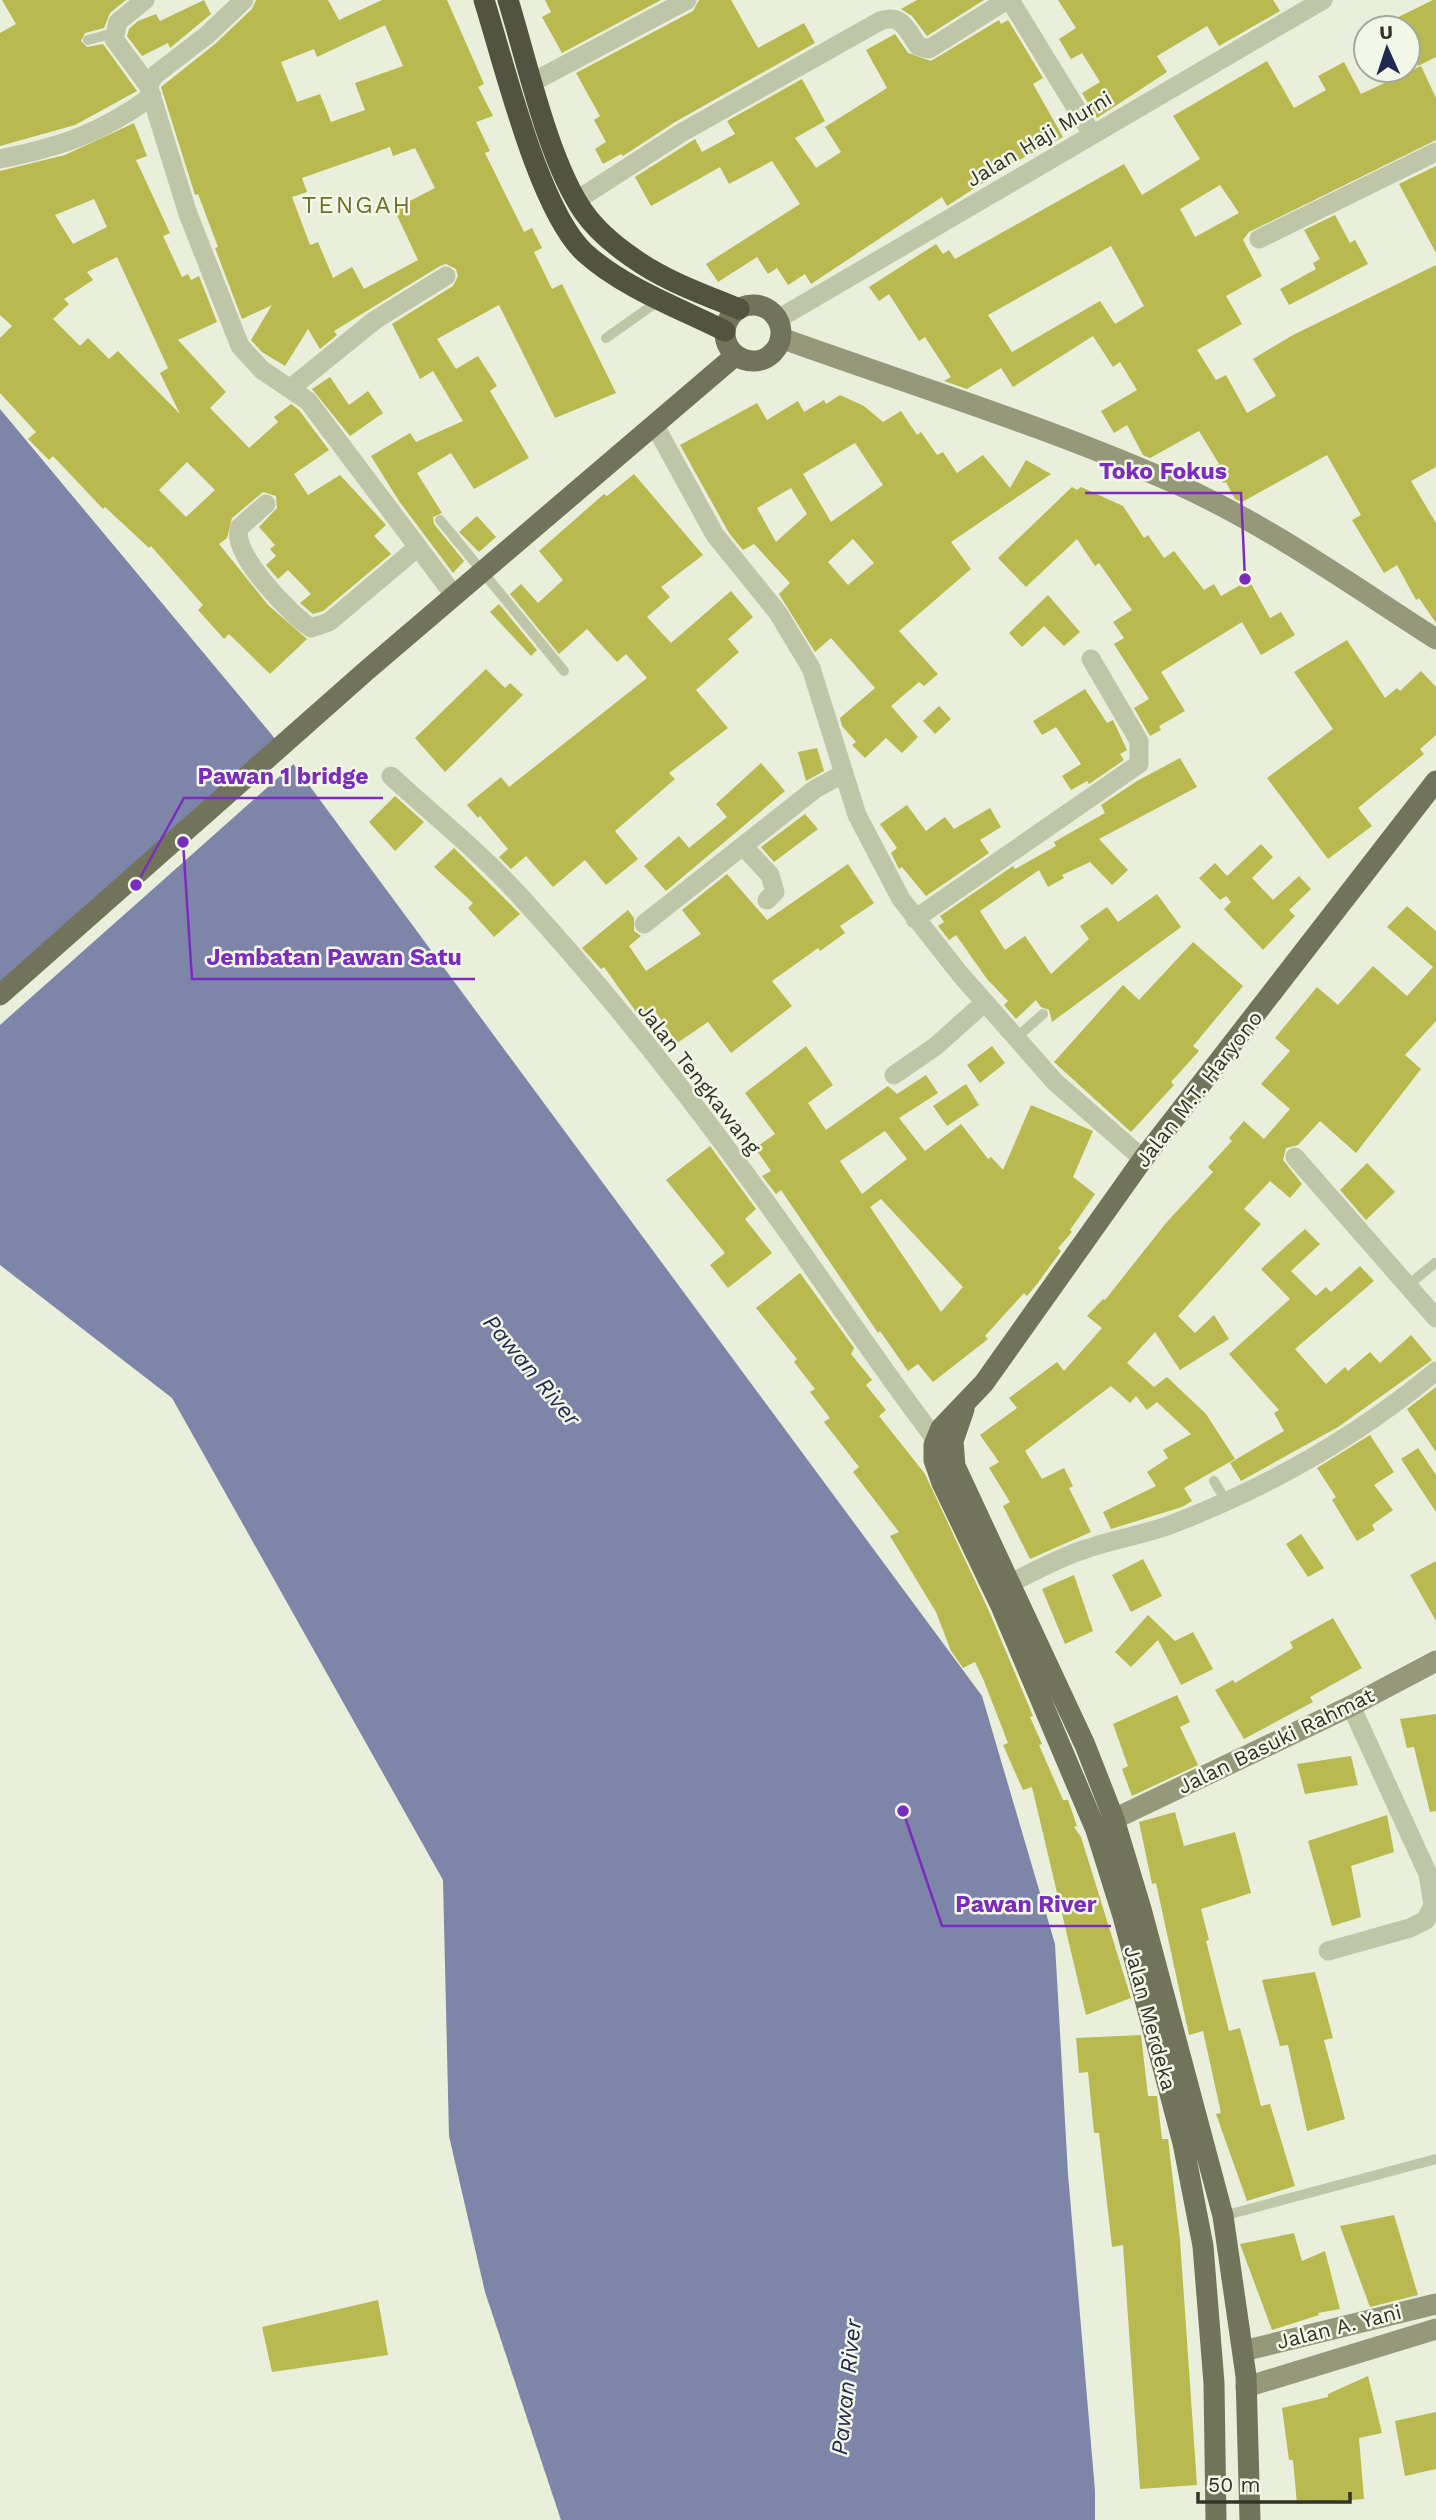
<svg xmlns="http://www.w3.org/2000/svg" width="1436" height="2520" font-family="'Work Sans',sans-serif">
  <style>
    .water { fill: #7d85a9 }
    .pier { fill: #e9efdb }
    .building { fill: #b8b94e; fill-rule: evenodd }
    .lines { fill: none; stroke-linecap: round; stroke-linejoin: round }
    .lane { stroke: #bfc6a8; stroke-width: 10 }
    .street { stroke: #bfc6a8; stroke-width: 19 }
    .secondary { stroke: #95997a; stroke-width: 21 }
    .primary { stroke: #71745a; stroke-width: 21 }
    .highway { stroke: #525340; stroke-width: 21 }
    .labels { text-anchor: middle; stroke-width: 5; stroke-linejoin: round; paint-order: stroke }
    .street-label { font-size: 21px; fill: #323328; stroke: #f2f7e7 }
    .water-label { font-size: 23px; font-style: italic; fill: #212950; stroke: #f2f7e7 }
    .quarter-label { font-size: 24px; letter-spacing: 2px; fill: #6f7027; stroke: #f2f7e7 }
    .leader { fill: none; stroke: #7b2cbf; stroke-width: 2.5 }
    .callout-dot { fill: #7b2cbf; stroke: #f2f7e7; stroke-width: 2.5 }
    .callout-label { font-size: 23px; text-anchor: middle; font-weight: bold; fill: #7b2cbf; stroke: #f2f7e7; stroke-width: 5; stroke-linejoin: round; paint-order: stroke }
  </style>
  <rect width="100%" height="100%" fill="#e9efdb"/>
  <!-- water -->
  <path class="water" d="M0,409L272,735L982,1696L1055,1944L1068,2174L1095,2491V2520H561L485,2292L449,2136L443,1880L172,1398L0,1265Z"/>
  <!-- pier -->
  <path class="pier" d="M278,737L296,762L0,1025V985Z"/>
  <!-- building -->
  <path class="building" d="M2,0H126L110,13L104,28L85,33L81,41L87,47L103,44L137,91L75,125L0,146V33L16,24Z
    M204,0L211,14L170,48L168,43L142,56L127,36L129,29L138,21L156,14L160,21Z
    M256,0H328L339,20L382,0H447L484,84L478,87L493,116L476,122L490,151L485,153L524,232L532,228L542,248L534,252L552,289L562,284L616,393L555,418L499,305L437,339L456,369L478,356L497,386L490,391L529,458L474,489L451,453L417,473L442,513L433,517L434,524L464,561L453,573L399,501L371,456L410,433L416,442L463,421L433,371L420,379L392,324L453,286L458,276L456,269L446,264L440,266L334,331L337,335L320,349L308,329L285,366L262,352L251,340L272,305L242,319L215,248L218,247L198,194L195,195L161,87L215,44L252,9ZM385,25L403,66L355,83L365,110L331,122L320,94L297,102L281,62L314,49L317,57ZM390,147L393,156L415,148L435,188L394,209L418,260L364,289L352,267L333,278L318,242L310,245L292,197L307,192L302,178Z
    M545,0H661L562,53L542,17L551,12Z
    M699,0H731L758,48L804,23L815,43L675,122L623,156L621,154L603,164L595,149L606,142L594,120L600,116L576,73L693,11Z
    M917,0H984L927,36L912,16L901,9Z
    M1058,0H1273L1280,11L1219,46L1207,26L1157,56L1167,72L1097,118L1082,93L1100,82L1082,53L1071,59L1059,39L1076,28Z
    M1433,0H1436V57L1418,66L1408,45V28H1376Z
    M999,20L1001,24L1008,20L1043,78L1033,84L1063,137L991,175L992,177L947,206L942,197L811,284L805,274L788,285L777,268L768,274L757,257L718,282L706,264L800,204L772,161L729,184L720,167L651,206L635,177L695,139L702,152L735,134L727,121L802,79L825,121L795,138L816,168L841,152L825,127L887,88L866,50L895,34L908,53L931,61Z
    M1267,61L1294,108L1326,90L1318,76L1344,62L1361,94L1421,66L1436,98V140L1249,232L1243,240L1262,276L1226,296L1242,324L1197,350L1216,380L1226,375L1247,413L1276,396L1253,359L1293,335L1436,265V467L1411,481L1436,523V623L1419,598L1416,600L1397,565L1384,573L1352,520L1361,515L1327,455L1242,502L1235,499L1226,482L1223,483L1215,466L1219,464L1199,431L1150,458L1143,455L1127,425L1114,433L1101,411L1137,390L1120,362L1113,367L1093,336L1013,387L1001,368L967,389L944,381L951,377L925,337L919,341L889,294L879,301L869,287L936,244L943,254L949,250L955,259L1124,164L1142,195L1200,159L1173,116ZM1220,185L1239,213L1195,237L1180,209ZM1111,246L1144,306L1115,324L1100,301L1012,352L988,315Z
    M134,123L147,156L136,160L170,233L163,236L182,277L188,274L191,280L199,276L217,322L178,340L226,392L210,408L249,448L278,422L274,417L291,404L299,410L329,450L294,474L308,495L340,475L386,525L374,536L391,554L323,611L313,614L300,603L311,594L288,570L278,579L266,565L276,556L270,549L275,545L259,527L277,508L276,496L263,492L232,518L227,538L219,544L268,605L307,639L270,674L229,634L224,639L198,610L203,605L151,546L149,548L105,507L103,509L53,456L49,460L28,439L36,432L0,393V338L12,326L0,315V171L65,155ZM94,199L107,227L73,244L55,215ZM117,257L168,368L160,373L180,414L118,351L109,359L88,338L80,346L53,319L69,304L64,299L93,280L87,272ZM187,462L215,490L186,517L159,490Z
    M1436,166V253L1399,184Z
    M1335,215L1350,243L1355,240L1368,264L1289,305L1280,289L1316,269L1313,263L1320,259L1304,230Z
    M330,377L349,405L368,391L383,413L350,436L312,389Z
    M840,395L864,406L883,422L901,411L917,435L921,432L937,455L943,452L957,473L983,455L1010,488L1026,460L1051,474L951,542L971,569L899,631L938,674L924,686L919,682L891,706L918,737L902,753L886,738L865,758L852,745L856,742L842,726L840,718L875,688L831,638L815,652L779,594L790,583L754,544L743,550L729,533L680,445L757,403L767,420L798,401L804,412L824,400L826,404ZM855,443L883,485L831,522L803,474ZM791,488L807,514L776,542L757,508ZM853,539L874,563L848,585L828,562Z
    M634,474L703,555L661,587L670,597L647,617L671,643L731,591L753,617L728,639L739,652L696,690L728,728L669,773L675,779L615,831L638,859L606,885L585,860L553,887L526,856L511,869L499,857L508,849L480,816L478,818L467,805L501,777L509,787L647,678L626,654L617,662L587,629L559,654L510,594L521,584L538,603L563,580L539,551L604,494L607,496Z
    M1072,487L1077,490L1081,487L1123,506L1144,538L1148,535L1164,558L1174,551L1204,590L1214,584L1221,596L1249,580L1270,618L1281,612L1295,635L1261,655L1242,622L1161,672L1185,711L1159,726L1161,730L1150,736L1134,708L1149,699L1114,644L1124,638L1113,622L1132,610L1099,563L1095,566L1077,539L1026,587L998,558Z
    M477,516L496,537L479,552L459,532Z
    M1048,595L1080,632L1064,646L1044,626L1022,647L1009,633Z
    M499,604L537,650L531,656L490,612Z
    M1347,640L1385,698L1397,688L1400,691L1421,671L1436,687V735L1420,749L1424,754L1358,808L1372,826L1328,859L1267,778L1333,729L1294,672Z
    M486,669L505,688L510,683L523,695L445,772L415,738Z
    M1085,689L1107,723L1113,720L1127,750L1120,754L1124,760L1089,784L1087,781L1071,790L1062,776L1081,764L1056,727L1042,735L1033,721Z
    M939,706L951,719L935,734L923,721Z
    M817,748L824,771L806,781L798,752Z
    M1180,758L1197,787L1099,839L1128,870L1112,885L1090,862L1062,875L1064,878L1048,887L1039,870L980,911L1005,950L1025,936L1051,974L1089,939L1080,926L1107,907L1118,922L1157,894L1181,927L1052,1022L1049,1010L1041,1007L1036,1000L1016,1019L1004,1005L1008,1001L987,979L956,935L949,940L946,936L938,926L944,922L940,916L1013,866L1015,869L1056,846L1054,842L1105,813L1101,805L1137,781Z
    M761,763L785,791L666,891L644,866L679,836L689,848L727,817L716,804Z
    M395,796L424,822L395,851L369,822Z
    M907,805L926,831L945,817L954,829L990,808L1001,827L980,840L989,853L926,896L902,867L899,869L891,853L897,848L880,824Z
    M805,814L818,829L774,862L761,847Z
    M1261,844L1273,857L1252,878L1273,900L1299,876L1311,889L1289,910L1295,916L1263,950L1224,909L1231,902L1226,896L1220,900L1199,878L1215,863L1227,876Z
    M454,848L520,914L494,937L468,908L473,903L434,867Z
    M848,864L874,903L840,926L845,933L820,951L818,948L772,981L792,1006L731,1053L708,1022L677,1043L655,1011L642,1020L604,967L601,969L582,948L628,910L634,918V931L641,936L629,946L646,971L701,934L682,910L727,874L767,920Z
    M1407,906L1436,931V1021L1405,1055L1421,1069L1356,1153L1320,1121L1298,1145L1286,1148L1283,1160L1302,1184L1290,1198L1270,1181L1244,1209L1261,1224L1178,1316L1195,1333L1214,1315L1229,1339L1180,1370L1155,1332L1127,1363L1154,1387L1167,1377L1206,1414L1235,1459L1184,1488L1192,1501L1182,1507L1111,1529L1103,1512L1156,1486L1147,1472L1168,1458L1163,1450L1191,1434L1157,1402L1147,1410L1136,1396L1130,1403L1111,1386L1025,1451L1042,1479L1064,1468L1073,1486L1069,1488L1091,1532L1030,1559L1003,1506L1010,1502L989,1468L999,1462L980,1435L1017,1408L1009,1398L1057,1362L1064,1371L1102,1328L1087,1316L1103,1299L1105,1300L1166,1223L1213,1172L1208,1167L1232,1141L1229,1138L1244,1121L1264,1139L1290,1109L1261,1084L1290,1051L1275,1038L1317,987L1338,1005L1373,966L1407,996L1433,967L1387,927Z
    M1193,942L1243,986L1193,1046L1199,1051L1171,1082L1174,1085L1131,1132L1054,1062L1123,985L1139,1000Z
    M806,1046L833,1085L808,1103L826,1130L888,1086L897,1094L926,1075L938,1093L899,1118L925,1151L961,1124L988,1159L991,1157L1003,1170L1031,1105L1093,1131L1073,1177L1095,1194L1070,1230L1072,1232L1058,1248L1061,1251L1037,1284L1027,1296L1024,1293L985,1336L988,1339L933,1382L918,1364L908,1371L880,1331L878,1333L781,1190L776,1194L762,1176L771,1171L755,1148L775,1134L745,1093ZM885,1131L907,1159L862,1194L840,1161ZM881,1199L963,1287L941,1312L870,1207Z
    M992,1046L1005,1063L980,1083L967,1065Z
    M966,1084L979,1105L947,1126L933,1106Z
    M710,1146L756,1209L745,1219L772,1253L728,1288L710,1265L725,1253L666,1180Z
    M1367,1163L1395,1192L1366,1220L1340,1190Z
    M1305,1229L1320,1244L1291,1271L1316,1296L1326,1287L1331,1292L1360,1266L1374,1281L1295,1349L1326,1384L1345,1367L1348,1371L1370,1352L1380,1363L1411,1335L1432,1360L1338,1427L1241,1481L1230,1463L1284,1431L1274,1413L1279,1410L1229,1354L1290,1299L1261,1269Z
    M800,1273L854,1348L851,1354L872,1380L866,1385L886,1410L879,1416L925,1474L989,1611L1033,1716L1030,1717L1042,1744L1039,1745L1063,1800H1068L1077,1826L1074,1827L1081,1837L1131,1998L1086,2015L1032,1787L1023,1790L1003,1745L1008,1743L984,1681L975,1662L963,1668L951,1651L936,1612L890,1536L899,1532L853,1472L859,1467L824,1422L830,1418L810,1392L815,1389L794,1362L797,1359L756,1308Z
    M1436,1387V1452L1407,1409Z
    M1370,1435L1394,1472L1374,1485L1393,1510L1372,1525L1375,1530L1357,1541L1332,1500L1336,1497L1317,1468Z
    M1418,1448L1436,1475V1512L1401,1459Z
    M1301,1534L1324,1568L1308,1577L1286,1544Z
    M1143,1559L1162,1596L1131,1612L1112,1575Z
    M1436,1561V1621L1410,1575Z
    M1074,1575L1093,1631L1065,1644L1042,1589Z
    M1148,1615L1175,1641L1193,1632L1213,1669L1181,1685L1158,1640L1131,1667L1115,1652Z
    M1333,1618L1362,1668L1310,1697L1313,1702L1244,1739L1215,1690L1233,1680L1235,1683L1293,1648L1290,1642Z
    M1177,1695L1190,1722L1180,1727L1198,1765L1132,1796L1122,1769L1128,1766L1113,1724Z
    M1436,1714V1811L1430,1812L1414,1747L1407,1748L1400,1719Z
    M1351,1756L1358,1785L1305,1794L1297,1764Z
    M1175,1812L1184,1846L1235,1832L1251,1893L1201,1909L1209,1940L1206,1941L1229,2031L1240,2028L1261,2106L1270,2104L1295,2186L1247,2201L1216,2114L1221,2113L1203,2031L1189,2035L1156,1883L1152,1884L1139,1822Z
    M1387,1815L1394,1852L1351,1866L1361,1917L1332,1926L1308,1841Z
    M1315,1972L1333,2038L1324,2040L1345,2119L1307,2131L1288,2045L1280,2046L1262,1980Z
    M1141,2035L1148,2096H1157L1162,2139H1168L1180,2240L1197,2485L1140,2489L1123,2245L1112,2247L1099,2133H1094L1088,2072L1079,2073L1076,2038Z
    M1394,2215L1418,2295L1370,2307L1340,2226Z
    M1294,2233L1302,2261L1325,2251L1340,2309L1318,2313L1319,2315L1272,2330L1240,2244Z
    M378,2300L388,2355L272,2372L262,2327Z
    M1368,2376L1382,2433L1359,2438L1364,2499L1297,2504L1293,2460H1289L1282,2408L1328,2397V2394Z
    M1436,2412V2469L1405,2476L1395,2421Z"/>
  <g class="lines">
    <!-- lane -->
    <path class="lane" d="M88,40L114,33
      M606,338L660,300
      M440,520L564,671
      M1016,1038L1043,1014
      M1407,1286L1435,1263
      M1214,1481L1226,1501
      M1223,2216L1436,2159"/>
    <!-- street -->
    <path class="street" d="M145,0L118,22L114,39L148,85L188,214L240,346L262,370L308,401L454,595
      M1010,0L1092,134
      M533,82L687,0
      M148,85L155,75L207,35L244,0
      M0,159C60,147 102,133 152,96
      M577,200L681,133L880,21C902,13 907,30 918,46L929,49L1007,0
      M1259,239L1436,152
      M778,319L1323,0
      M292,387L375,320L446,276
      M654,424L715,535L778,613L811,668L857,815L901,899L960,974L1055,1082L1143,1159
      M266,504L240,527C228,551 291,615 311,628L329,622L418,547
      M391,776C433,815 480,852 519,895C605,989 686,1091 761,1195C820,1276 875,1360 936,1440
      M744,847L770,875L775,892L767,900
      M915,919L1139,764V741L1091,659
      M644,924L815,789L843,774
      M894,1075L936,1046L985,1002
      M1295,1157L1436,1318
      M1010,1583C1034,1572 1058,1558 1083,1550C1113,1539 1145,1535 1175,1523C1268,1487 1359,1435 1436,1371
      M1328,1951L1410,1928L1426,1920L1433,1905L1428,1874L1351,1706"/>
    <!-- secondary -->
    <path class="secondary" d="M781,338C914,386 1052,428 1181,486C1271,527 1353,586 1436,639
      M1114,1819L1351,1706L1436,1661
      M1243,2351L1436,2304
      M1246,2387L1436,2329"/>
    <!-- primary -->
    <path class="primary" d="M725 333a28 28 0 1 1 56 0a28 28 0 1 1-56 0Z
      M0,995L366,671L736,355
      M964,1409L953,1441L955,1466L1085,1745L1114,1819L1141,1909L1223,2216L1246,2376L1250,2520
      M1216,2520L1214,2383L1203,2246L1183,2143L1123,1916L1096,1830L1001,1606L942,1483L934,1460V1445L941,1428L984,1383L1143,1159L1436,781"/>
    <!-- highway -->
    <path class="highway" d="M484,0C504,63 539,211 585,253C624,288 679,308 725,331
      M508,0C527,61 548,160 583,211C596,230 614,245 633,258C665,281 703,294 739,309"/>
  </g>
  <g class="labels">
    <!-- street labels -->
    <g class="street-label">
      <text transform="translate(1039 139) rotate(-31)" y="7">Jalan Haji Murni</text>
      <text transform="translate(699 1079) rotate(52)" y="7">Jalan Tengkawang</text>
      <text transform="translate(1199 1089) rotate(-52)" y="7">Jalan M.T. Haryono</text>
      <text transform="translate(1276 1741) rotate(-26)" y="7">Jalan Basuki Rahmat</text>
      <text transform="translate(1150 2018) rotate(75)" y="7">Jalan Merdeka</text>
      <text transform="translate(1339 2327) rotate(-14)" y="7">Jalan A. Yani</text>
    </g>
    <!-- water labels -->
    <g class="water-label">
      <text transform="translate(532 1370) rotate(50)" y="8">Pawan River</text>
      <text transform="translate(846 2387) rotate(-84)" y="8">Pawan River</text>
    </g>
    <!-- quarter labels -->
    <g class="quarter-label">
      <text x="357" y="213">TENGAH</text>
    </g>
  </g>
  <!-- callouts -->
  <path class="leader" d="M1245 579L1241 493H1085M136 885L184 798H383M183 842L192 979H475M903 1811L942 1926H1111"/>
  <g class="callout-dot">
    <circle cx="1245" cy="579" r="7"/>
    <circle cx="136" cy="885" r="7"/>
    <circle cx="183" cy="842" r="7"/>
    <circle cx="903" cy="1811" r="7"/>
  </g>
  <g class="callout-label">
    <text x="1163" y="479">Toko Fokus</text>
    <text x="283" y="784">Pawan 1 bridge</text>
    <text x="334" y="965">Jembatan Pawan Satu</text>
    <text x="1026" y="1912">Pawan River</text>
  </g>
  <!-- north arrow -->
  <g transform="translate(1387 49) rotate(357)"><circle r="33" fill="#f2f7e7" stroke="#a5a99b" stroke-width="2"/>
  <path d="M0-5L12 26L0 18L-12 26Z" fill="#212950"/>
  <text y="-10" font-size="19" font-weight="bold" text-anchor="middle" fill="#323328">U</text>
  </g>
  <!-- scale -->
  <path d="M1198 2492v10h152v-10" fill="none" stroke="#323328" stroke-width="3.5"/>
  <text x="1208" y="2492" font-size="21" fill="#323328" stroke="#f2f7e7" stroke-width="5" paint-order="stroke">50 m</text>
</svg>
